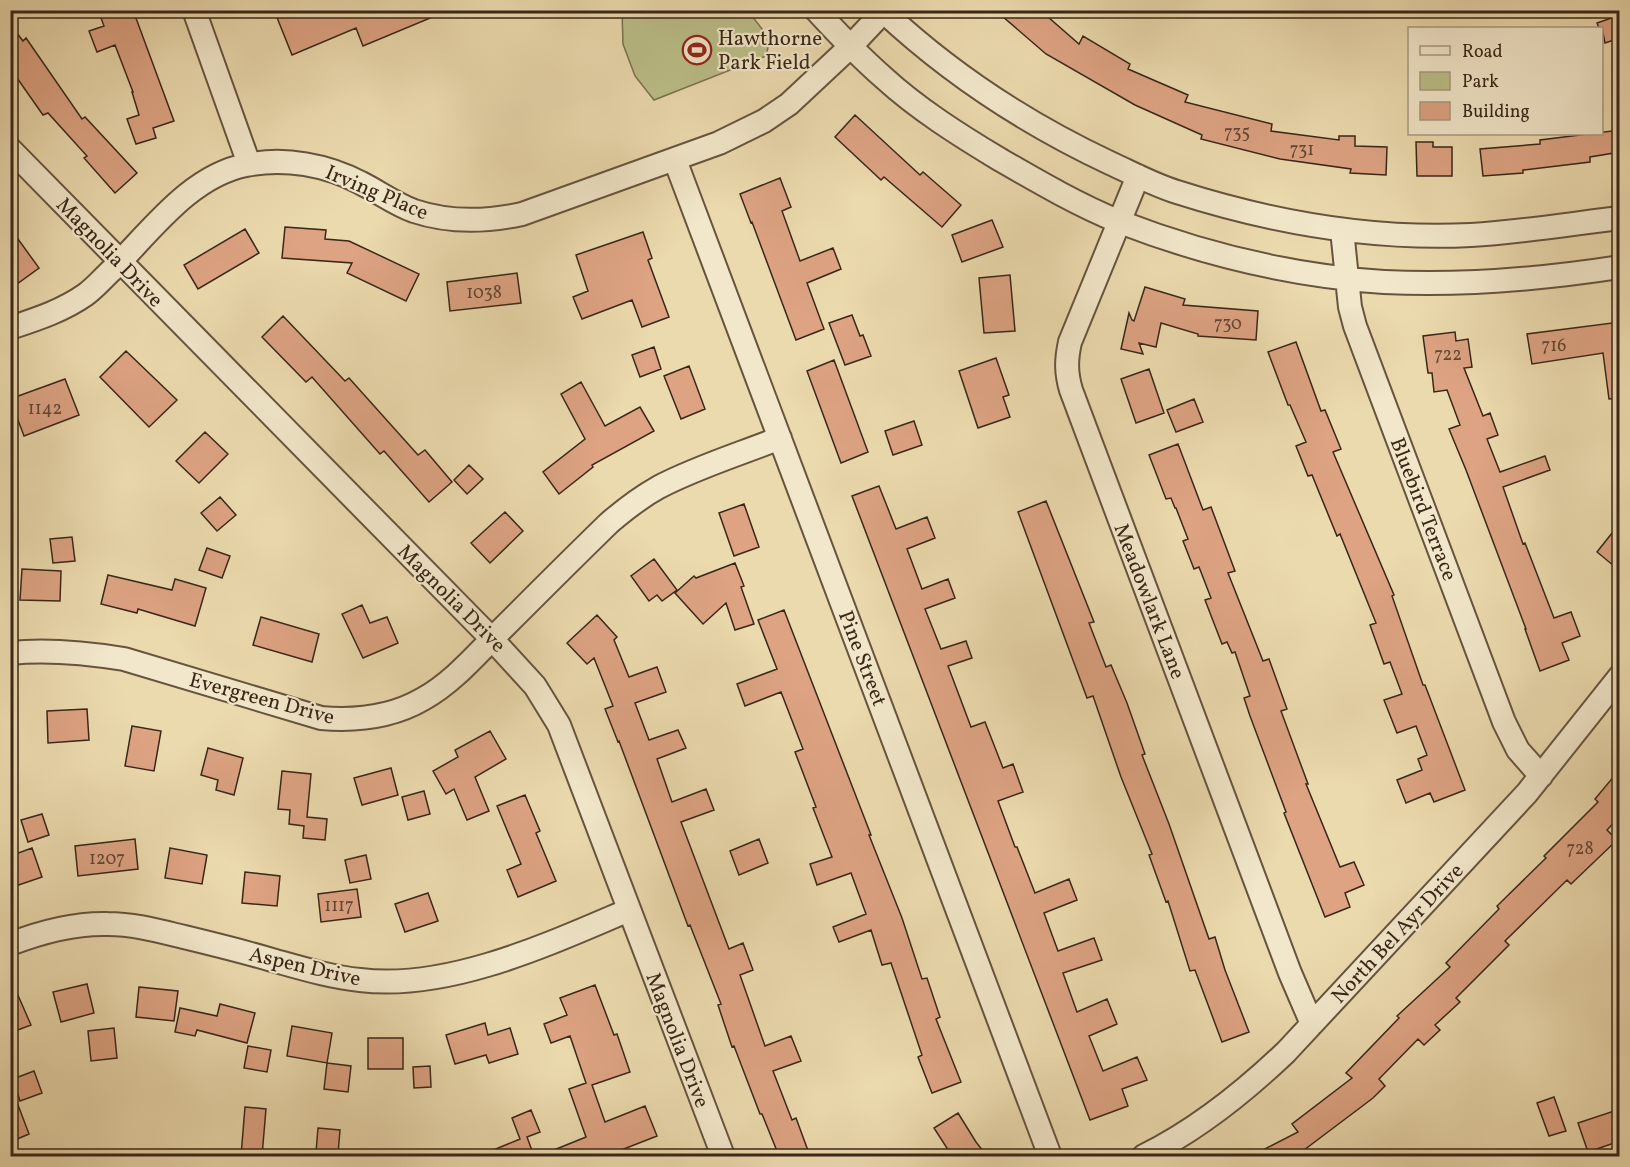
<svg xmlns="http://www.w3.org/2000/svg" width="1630" height="1167" font-family="Vollkorn,serif">
  <style>
    .green { fill: #bbbe88; stroke: #7a7250; stroke-width: 1.5 }
    .building { fill: #dda383; stroke: #392718; stroke-width: 1.5 }
    .lines { fill: none; stroke-linecap: round; stroke-linejoin: round }
    .minor-casing { stroke: #66543e; stroke-width: 26 }
    .minor { stroke: #f2e7ca; stroke-width: 22 }
    .labels { text-anchor: middle; stroke-width: 4.5; stroke-linejoin: round; paint-order: stroke }
    .number-label { font-size: 18px; fill: #624633 }
    .poi-label { font-size: 21px; fill: #392718; stroke: #f2e7ca; text-anchor: start }
    .street-label { font-size: 21px; fill: #392718; stroke: #f2e7ca }
  </style>
  <rect width="100%" height="100%" fill="#ebdaae"/>
  <filter id="stains"><feTurbulence type="fractalNoise" baseFrequency=".00333" numOctaves="4"/><feColorMatrix values="0 0 0 0 .2 0 0 0 0 .09 0 0 0 0 .02 0 0 0 .5 -.17"/></filter>
  <radialGradient id="worn" r=".72"><stop offset=".6" stop-color="#630" stop-opacity="0"/><stop offset="1" stop-color="#630" stop-opacity=".3"/></radialGradient>
  <!-- green -->
  <path class="green" d="M622,10L748,11L770,39L766,56L654,100L635,76L623,44Z"/>
  <!-- building -->
  <path class="building" d="M98,10H133L174,121L153,128L156,138L136,144L127,119L139,115L132,92H133L115,45L97,52L89,31L104,26Z
    M274,10H447V11L363,46L356,28L292,55Z
    M995,10H1040L1079,44L1083,36L1130,64L1128,69L1188,95L1185,102L1272,124L1271,131L1339,140V136H1355V146L1387,147L1386,175L1350,173L1351,169L1280,159L1201,139L1202,135L1135,105L1046,54Z
    M1620,15V38L1605,43L1602,28H1599L1597,23Z
    M10,24L23,41L26,38L82,119L85,117L137,173L115,193L84,158L87,156L48,113L43,115L10,68Z
    M855,115L920,175L923,172L961,205L942,227L884,177L881,180L835,137Z
    M1620,130V152L1590,157V162L1523,170V173L1483,176L1480,149L1540,144V140Z
    M1416,142H1433V147H1452V176H1417Z
    M780,178L791,207L782,211L800,261L833,248L841,269L807,283L824,329L796,340L752,222L751,223L740,194Z
    M992,220L1003,247L962,262L952,235Z
    M285,227L326,230L325,239L349,241L419,274L406,301L347,273L352,263L282,258Z
    M10,228L39,268L10,289Z
    M245,229L259,253L198,289L184,265Z
    M643,232L652,258L648,260L669,317L642,327L632,300L582,319L573,297L588,291L576,255Z
    M517,273L521,303L450,311L447,282Z
    M1010,275L1015,331L984,333L979,278Z
    M1145,287L1185,299L1183,305L1258,311L1256,340L1198,336V334L1161,323L1156,347L1139,343L1143,354L1121,349L1129,313L1132,320L1134,321Z
    M852,315L860,336L863,335L871,356L845,365L829,323Z
    M283,316L345,381L349,378L418,455L425,450L452,482L429,502L384,451L380,454L312,377L306,382L262,337Z
    M1620,322V398L1609,399L1603,353L1532,364L1527,334Z
    M1455,332L1456,341L1468,339L1472,367L1464,368L1483,416L1490,413L1498,435L1487,439L1500,472L1545,456L1550,470L1503,487L1523,544L1525,543L1554,618L1571,612L1580,636L1562,643L1569,660L1540,671L1525,629H1526L1466,470L1449,429L1460,425L1447,390L1434,392L1432,373H1428L1423,336Z
    M1296,342L1321,411L1325,410L1341,449L1333,452L1394,595L1392,596L1423,685H1425L1465,790L1434,802L1430,793L1406,803L1397,780L1422,770L1418,759L1427,755L1416,726L1397,733L1384,700L1402,694L1390,662L1384,664L1370,625L1376,623L1340,534L1337,536L1312,475L1308,476L1296,446L1306,442L1290,405H1288L1268,352Z
    M654,347L661,369L640,377L632,355Z
    M126,351L177,400L149,427L100,377Z
    M996,358L1009,395L1003,397L1010,417L978,428L959,371Z
    M834,360L868,452L841,463L807,371Z
    M689,366L705,409L681,419L664,376Z
    M1149,369L1164,413L1136,423L1121,379Z
    M65,379L79,415L24,436L10,399Z
    M581,382L605,426L640,407L654,431L592,465L593,467L559,494L543,472L585,439L561,394Z
    M1194,399L1203,422L1176,432L1167,410Z
    M914,421L922,445L893,455L885,431Z
    M205,432L228,454L199,483L176,461Z
    M1178,444L1203,510L1211,507L1235,571L1228,573L1263,661L1269,659L1287,709L1281,711L1308,784H1306L1340,867L1354,862L1364,885L1345,893L1350,907L1325,917L1284,813L1286,812L1250,716L1244,698L1250,696L1235,652L1232,653L1227,642L1222,644L1205,600L1211,598L1199,567L1194,569L1183,541L1188,539L1176,508H1175L1171,498L1166,499L1149,455Z
    M469,465L483,479L467,494L454,480Z
    M879,486L896,529L927,517L935,538L907,549L922,589L948,579L955,598L925,609L941,649L966,641L972,658L948,666L971,727L985,722L1003,768L1013,764L1023,792L998,801L1015,847H1017L1035,893L1069,879L1077,900L1044,913L1058,951L1094,938L1102,960L1063,973L1077,1012L1107,999L1117,1024L1089,1036L1103,1071L1137,1057L1147,1080L1122,1089L1128,1106L1090,1120L852,496Z
    M220,497L236,515L217,531L201,513Z
    M1046,501L1094,622L1089,623L1106,667L1111,665L1127,703L1145,754L1142,755L1169,824L1209,939L1215,937L1225,970L1249,1032L1222,1042L1195,970L1190,971L1168,901L1166,902L1149,855L1152,854L1121,777L1093,696L1087,698L1018,512Z
    M744,504L759,547L734,556L719,513Z
    M505,512L523,531L490,563L471,543Z
    M1620,523V571L1597,552Z
    M72,537L75,561L53,563L50,539Z
    M207,548L230,556L222,578L199,570Z
    M654,559L677,590L662,601L657,595L649,601L631,576Z
    M735,563L744,586L741,587L754,624L735,630L726,603L703,624L675,593L694,576L696,578Z
    M22,569L61,571L60,601L20,600Z
    M108,575L172,590L175,579L206,588L195,626L138,609L137,613L101,604Z
    M362,605L370,623L387,617L398,643L363,658L342,614Z
    M784,610L871,835H869L902,918L922,979L927,978L940,1017L936,1019L961,1082L932,1093L918,1057L922,1055L891,963L882,965L871,930L839,942L833,927L866,914L851,873L817,885L810,864L832,857L813,808L816,807L795,752L803,749L781,692L745,706L737,684L777,669L758,620Z
    M597,615L617,637L614,640L629,677L657,667L666,692L635,703L649,740L678,730L686,748L657,759L672,802L706,789L714,810L681,822L729,949L743,943L753,970L740,975L765,1046L791,1036L801,1061L773,1071L792,1120L796,1118L810,1156H779L762,1114H760L734,1046L732,1047L718,1005L721,1004L690,925L688,926L619,741L618,742L605,709L613,706L594,658L587,664L567,643Z
    M261,617L319,634L312,662L253,645Z
    M87,709L89,740L48,743L47,711Z
    M132,726L161,731L154,771L125,766Z
    M490,731L506,759L475,777L489,811L467,820L454,789L446,794L433,771L458,757L455,750Z
    M208,748L243,758L234,795L216,790L218,780L201,775Z
    M391,768L398,795L362,805L354,778Z
    M1620,769V816L1607,830L1617,840L1571,884L1567,880L1505,941L1509,945L1456,998L1460,1002L1435,1025L1440,1030L1424,1045L1418,1039L1379,1079L1385,1086L1373,1098L1296,1156H1251L1298,1132L1292,1124L1352,1078L1346,1073L1399,1018L1397,1016L1450,967L1446,963L1499,909L1497,906L1546,858L1544,856L1598,802L1595,799Z
    M282,771L311,774L307,817L327,819L325,840L303,838L304,826L289,824L290,810L278,809Z
    M424,791L430,814L408,820L402,797Z
    M525,795L540,831L536,833L556,881L518,897L507,870L521,864L497,806Z
    M42,814L49,835L28,842L21,820Z
    M135,839L138,869L78,876L75,846Z
    M759,839L768,863L739,875L730,851Z
    M32,848L42,877L10,888V856Z
    M170,848L207,855L202,884L165,878Z
    M366,855L371,879L350,883L345,860Z
    M245,872L280,876L277,906L242,903Z
    M357,889L361,917L321,922L318,894Z
    M428,893L438,921L405,932L395,904Z
    M10,977L31,1025L10,1033Z
    M87,984L94,1013L61,1022L53,992Z
    M595,985L614,1035L617,1034L630,1072L592,1085L605,1122L645,1106L657,1136L606,1156H539L586,1137L569,1089L586,1083L570,1036L551,1043L544,1024L567,1015L560,998Z
    M139,987L178,991L174,1021L136,1017Z
    M220,1004L255,1013L247,1043L197,1030L195,1036L175,1032L180,1008L217,1016Z
    M485,1023L488,1035L510,1028L518,1054L489,1063L486,1055L455,1064L446,1035Z
    M292,1026L332,1033L327,1063L287,1056Z
    M114,1028L117,1058L91,1061L88,1031Z
    M368,1038H403V1069H368Z
    M248,1046L271,1050L267,1072L244,1068Z
    M327,1063L351,1066L348,1092L324,1089Z
    M430,1066L431,1087L414,1088L413,1067Z
    M34,1071L42,1093L20,1101L13,1079Z
    M12,1089L29,1134L10,1142V1090Z
    M1554,1097L1566,1131L1549,1136L1537,1103Z
    M245,1107L266,1109L262,1156H241Z
    M1620,1109V1141L1588,1152L1578,1123Z
    M531,1110L540,1132L527,1137L534,1156H479L520,1139L512,1118Z
    M958,1113L976,1142L987,1156H952L934,1128Z
    M318,1128L340,1130L338,1154L316,1152Z"/>
  <g class="lines">
    <!-- minor casing -->
    <g class="minor-casing">
      <path id="minor" d="M194,10L249,164
        M816,10C838,34 860,57 884,78C918,109 959,135 999,159C1037,181 1078,205 1120,222C1203,254 1294,276 1384,282C1462,286 1542,279 1620,267
        M882,10C949,73 1027,124 1110,163C1132,173 1154,185 1177,192C1271,222 1372,240 1471,235C1521,232 1570,224 1620,218
        M10,149L492,639L535,686L559,725L723,1156
        M675,160L1050,1156
        M1138,176L1070,342C1066,360 1066,373 1071,390L1290,973L1312,1024
        M1342,230L1350,307L1355,326L1504,722L1518,750L1541,776
        M10,328C37,319 62,311 85,295C95,288 103,278 112,270C151,231 190,176 246,165C285,157 327,165 361,183C379,192 395,204 414,211C450,223 485,222 522,214L719,143L764,121L789,104L851,46L883,12
        M10,653C48,649 87,653 124,659L321,718C356,721 392,717 423,699C452,683 475,656 498,633C535,596 572,559 609,523C624,510 641,497 659,487C697,467 740,454 780,438
        M10,944C41,932 75,923 108,924C134,924 159,931 184,937C213,944 242,951 272,960C301,968 330,977 360,980C448,991 549,944 629,910
        M1144,1156C1197,1130 1243,1093 1286,1052L1527,793L1620,676"/>
    </g>
    <!-- minor -->
    <use href="#minor" class="minor"/>
  </g>
  <!-- icons -->
  <defs>
    <g id="stadium-ring" transform="scale(1.5)"><circle r="9.5" fill="#f2e7ca" stroke="#8f2418" stroke-width="1.5"/><path d="M0-5a6.5 5 0 1 0 0 10a6.5 5 0 1 0 0-10ZM-3.5-1.8h7v3.6h-7Z" fill="#8f2418"/></g>
  </defs>
  <g fill-rule="evenodd">
    <use href="#stadium-ring" x="697" y="50"/>
  </g>
  <g class="labels">
    <!-- number labels -->
    <g class="number-label">
      <text x="1237" y="138">735</text>
      <text x="1302" y="155">731</text>
      <text x="484" y="298">1038</text>
      <text x="1228" y="329">730</text>
      <text x="1554" y="351">716</text>
      <text x="1448" y="360">722</text>
      <text x="45" y="414">1142</text>
      <text x="1580" y="854">728</text>
      <text x="107" y="864">1207</text>
      <text x="339" y="911">1117</text>
    </g>
    <!-- poi labels -->
    <g class="poi-label">
      <text x="718" y="45">Hawthorne<tspan x="718" dy="24">Park Field</tspan></text>
    </g>
    <!-- street labels -->
    <g class="street-label">
      <text transform="translate(377 192) rotate(23)" y="7">Irving Place</text>
      <text transform="translate(110 252) rotate(46)" y="7">Magnolia Drive</text>
      <text transform="translate(1424 509) rotate(69)" y="7">Bluebird Terrace</text>
      <text transform="translate(452 598) rotate(45)" y="7">Magnolia Drive</text>
      <text transform="translate(1150 601) rotate(69)" y="7">Meadowlark Lane</text>
      <text transform="translate(863 658) rotate(69)" y="7">Pine Street</text>
      <text transform="translate(262 698) rotate(15)" y="7">Evergreen Drive</text>
      <text transform="translate(1397 933) rotate(-47)" y="7">North Bel Ayr Drive</text>
      <text transform="translate(305 966) rotate(13)" y="7">Aspen Drive</text>
      <text transform="translate(678 1040) rotate(69)" y="7">Magnolia Drive</text>
    </g>
  </g>
  <!-- margin -->
  <rect width="1630" height="1167" fill="none" stroke="#ebdaae" stroke-width="36"/>
  <rect x="12" y="12" width="1606" height="1143" fill="none" stroke="#392718" stroke-width="3"/>
  <rect x="18" y="18" width="1594" height="1131" fill="none" stroke="#392718" stroke-width="1.5"/>
  <!-- legend -->
  <rect x="1408" y="27" width="195" height="108" fill="#f2e7ca" stroke="#a89a83" stroke-width="1.5"/>
  <rect x="1420" y="46" width="30" height="9" fill="#f2e7ca" stroke="#a89a83" stroke-width="1.5"/>
  <text x="1462" y="57" font-size="18" fill="#392718">Road</text>
  <rect x="1420" y="72" width="30" height="18" fill="#bbbe88" stroke="#a89a83" stroke-width="1.5"/>
  <text x="1462" y="87" font-size="18" fill="#392718">Park</text>
  <rect x="1420" y="102" width="30" height="18" fill="#dda383" stroke="#a89a83" stroke-width="1.5"/>
  <text x="1462" y="117" font-size="18" fill="#392718">Building</text>
  <rect width="100%" height="100%" filter="url(#stains)"/>
  <rect width="100%" height="100%" fill="url(#worn)"/>
</svg>
